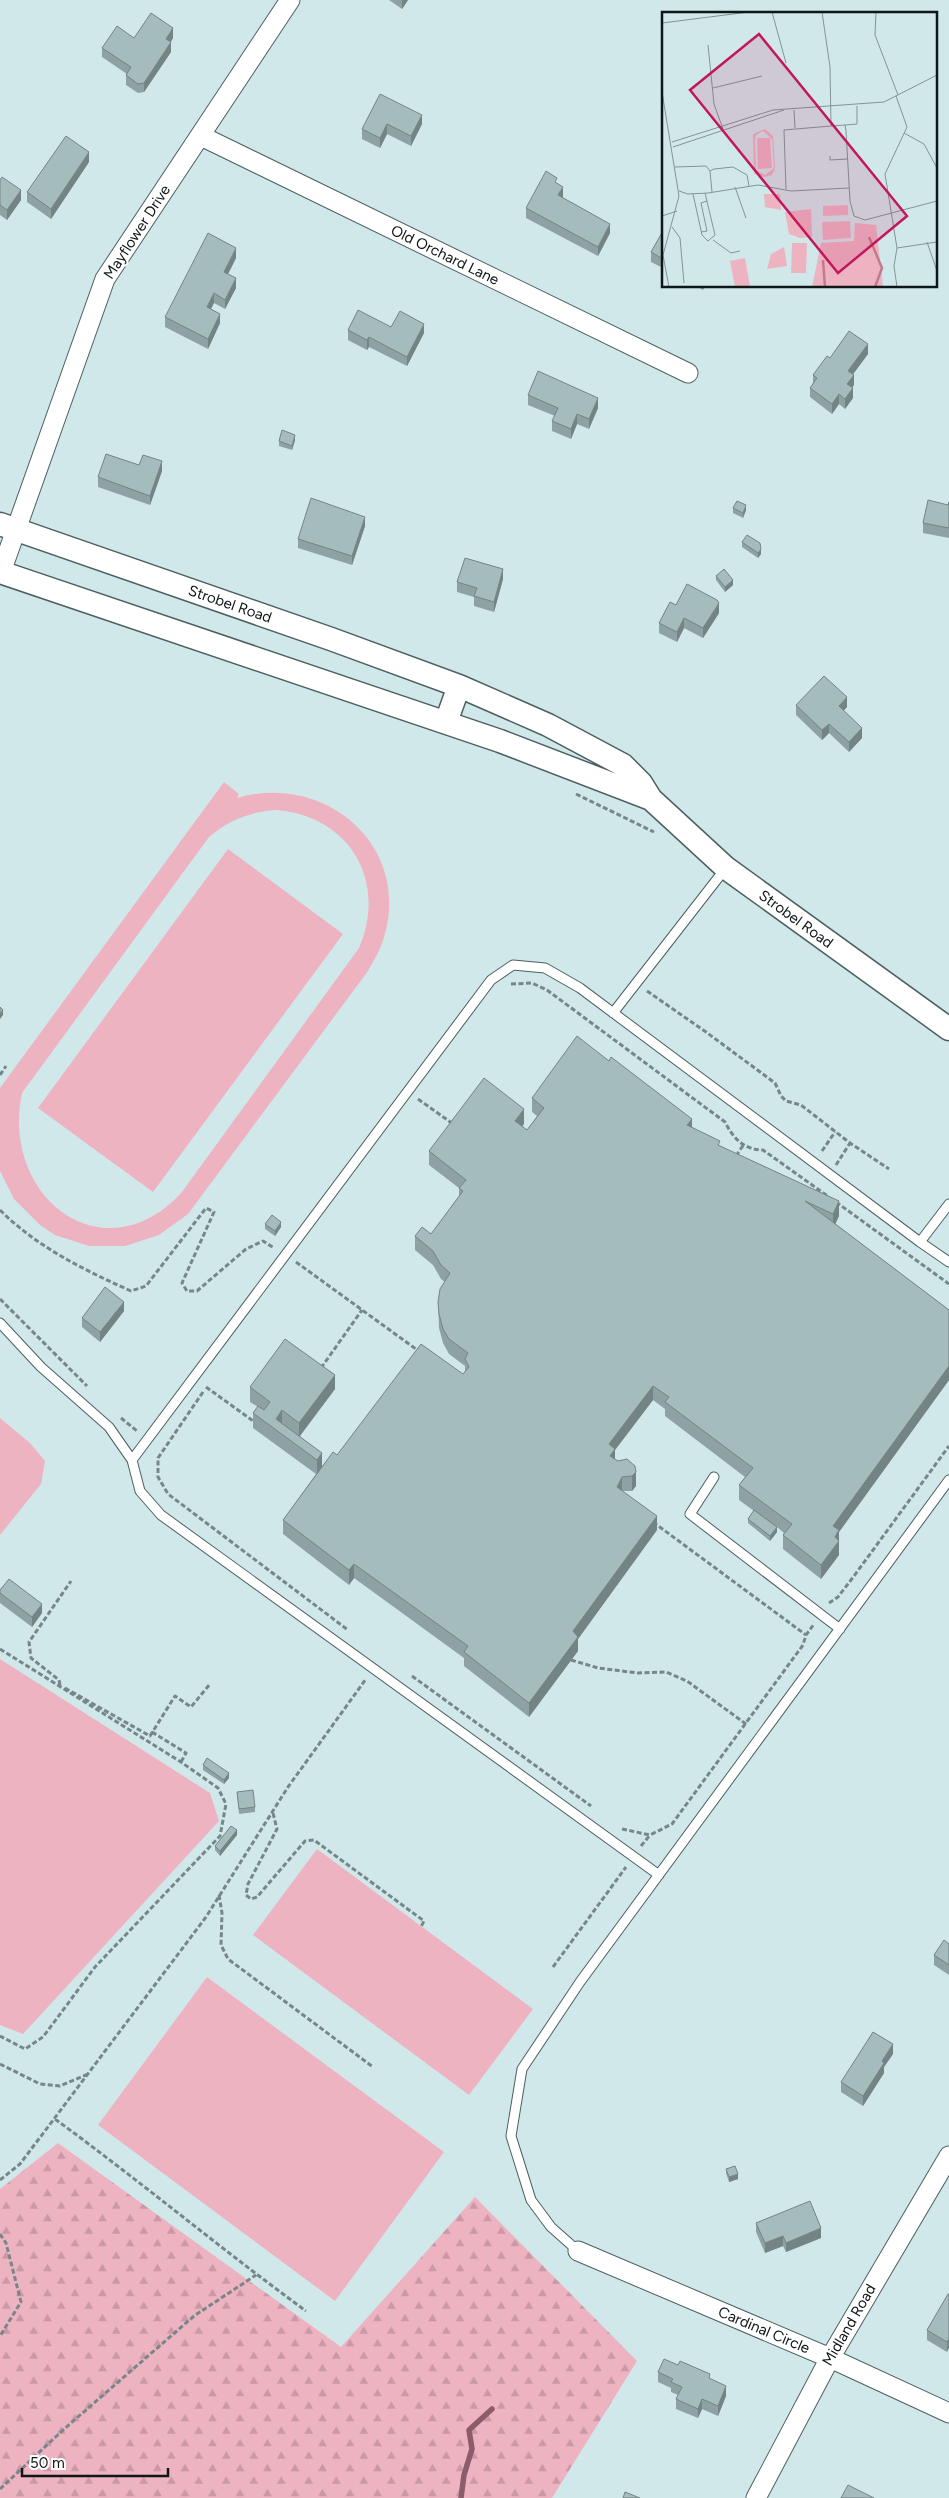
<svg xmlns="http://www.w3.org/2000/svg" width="949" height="2498" font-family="Figtree,sans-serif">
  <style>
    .forest { fill: url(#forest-firs) }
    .park { fill: #edb3c1; fill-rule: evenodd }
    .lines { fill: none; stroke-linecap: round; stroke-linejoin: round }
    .stream { stroke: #8d5c6a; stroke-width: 5.5 }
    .service-casing { stroke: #4c6062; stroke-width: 11 }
    .minor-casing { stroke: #4c6062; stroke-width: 21 }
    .tertiary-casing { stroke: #4c6062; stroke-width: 25 }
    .path { stroke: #778789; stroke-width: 3; stroke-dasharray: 5 2.5; stroke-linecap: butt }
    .service { stroke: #fff; stroke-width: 9 }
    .minor { stroke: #fff; stroke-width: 19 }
    .tertiary { stroke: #fff; stroke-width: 22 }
    .wall { fill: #8ea2a3 }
    .shaded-wall { fill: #748484 }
    .building { fill: #a5bcbd; stroke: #748484 }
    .labels { text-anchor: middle; stroke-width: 4; stroke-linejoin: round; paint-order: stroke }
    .street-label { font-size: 15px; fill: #0e1617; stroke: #fff }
    .inset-river { fill: none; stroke: #c37a8e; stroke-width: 2.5 }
    .inset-road { fill: none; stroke: #839496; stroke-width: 1 }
    .view { fill: #c2185b; fill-opacity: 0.15; stroke: #c2185b; stroke-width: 2.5 }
    .inset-edge { fill: none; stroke: #0e1617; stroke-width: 2.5 }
  </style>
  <defs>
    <pattern id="forest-firs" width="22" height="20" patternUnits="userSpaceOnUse" patternTransform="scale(1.25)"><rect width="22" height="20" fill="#edb3c1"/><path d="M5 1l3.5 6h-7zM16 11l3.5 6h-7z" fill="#ca99a5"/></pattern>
  </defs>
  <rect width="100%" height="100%" fill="#d1e8ea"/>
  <!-- forest -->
  <path class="forest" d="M58,2143L341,2347L475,2197L637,2361L552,2498H0V2189Z"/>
  <!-- park -->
  <path class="park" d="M224,782L239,794L237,798C324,772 412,845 384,937C381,949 374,960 368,971L188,1214L159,1235L125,1246H89L55,1235L40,1225L14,1199L0,1171V1088ZM276,810C349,816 388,880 359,948L182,1192C105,1277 0,1198 22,1093L209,837C229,820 249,812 276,810Z
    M228,849L343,934L153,1192L38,1108Z
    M0,1418L30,1443L45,1461L41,1484L0,1535Z
    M0,1659L210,1793L219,1821L23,2034L0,2025Z
    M317,1849L533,2009L469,2095L253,1935Z
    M207,1977L444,2152L335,2301L98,2125Z"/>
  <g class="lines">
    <!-- stream -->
    <path class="stream" d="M461,2498L464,2475L472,2449L469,2430L492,2409"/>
    <!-- service casing -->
    <g class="service-casing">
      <path id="service" d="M613,1013L725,869
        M949,1204L920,1242L949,1262
        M0,1323L41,1367L109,1427L132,1460L140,1491L161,1515L659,1875
        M132,1460L491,980L513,965L545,968L580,988L920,1242
        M714,1477L690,1514L840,1629
        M578,2251L551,2227L531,2200L511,2136L522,2069L580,1982L949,1480"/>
    </g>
    <!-- minor casing -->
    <g class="minor-casing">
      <path id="minor" d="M201,136L688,373
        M1,572L105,279L290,0
        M578,2251L830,2358L949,2413
        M756,2498L830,2358L949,2156"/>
    </g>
    <!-- tertiary casing -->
    <g class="tertiary-casing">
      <path id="tertiary" d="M0,524L331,639L459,686L548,725L623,765L641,783L651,799L726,868L949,1029
        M0,572L500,741L651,799
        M446,722L459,686"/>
    </g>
    <!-- path -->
    <path class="path" d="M576,794L654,832
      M511,984L532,983L547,990L725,1122C733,1138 744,1150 763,1150L829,1197
      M647,991L706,1032L775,1083L781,1096L786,1101L801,1105L850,1143L889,1169
      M0,1075L6,1066
      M418,1099L453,1124
      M822,1151L835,1132
      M736,1156L744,1144
      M836,1165L850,1143
      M836,1202L949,1284
      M0,1210C37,1247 84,1270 131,1291L146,1286L206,1208L214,1212L182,1283L187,1291H197L246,1249L263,1241L274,1248
      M296,1262L420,1352
      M0,1299L87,1386
      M321,1368L362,1310
      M206,1387L256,1423
      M203,1392L158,1458V1477L168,1494L348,1630
      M121,1418L137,1431
      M653,1522L806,1635
      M829,1603L838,1597L854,1576L949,1446
      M0,1649L181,1762L218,1788L226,1804L220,1836L95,1967L43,2037L25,2049L0,2036
      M571,1660L598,1668L638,1673L666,1672L687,1681L746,1724
      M412,1676L591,1806
      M60,1685L59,1680L31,1658L29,1642L71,1581
      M65,1688L150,1736L175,1696L191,1707L210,1684
      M152,1732L186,1753L181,1762
      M273,1813L277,1829L248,1884L246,1895L251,1899L257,1897L305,1841L314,1840L424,1921L421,1927
      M622,1829L650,1835L672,1824L803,1645L806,1635L814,1624
      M641,1846L650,1835
      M219,1895L222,1913L221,1945L228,1959L373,2067
      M553,1967L626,1867
      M0,2064L40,2084L60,2086L88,2074
      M55,2119C140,2181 221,2249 306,2311
      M0,2180L20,2164L206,1917L288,1787L366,1679
      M0,2234L6,2243L21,2302L0,2336
      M0,2489L63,2430L194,2316L256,2275"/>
    <!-- service -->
    <use href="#service" class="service"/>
    <!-- minor -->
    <use href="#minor" class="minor"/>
    <!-- tertiary -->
    <use href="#tertiary" class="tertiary"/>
  </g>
  <!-- wall -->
  <path class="wall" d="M389,0H408L402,9Z
    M134,38H173L171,42V52L144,92L138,93L126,85V75L127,74L102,57V48Z
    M422,115V124L411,146L387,134L380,148L362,139V129Z
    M89,162L51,219L27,202V192Z
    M0,180L21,200L7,220L0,215Z
    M557,184L563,197L562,198L610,233L598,256L526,218V208Z
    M663,231V268L651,262V252Z
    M236,258L228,274L236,288L225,309L214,303L211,309L220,323L208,349L165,327V317Z
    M696,286H706L703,290Z
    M391,327L424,333L407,366L369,347L367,350L348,340V330Z
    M868,354L853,374L854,385L852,387L853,398L845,409L839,404L832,414L810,397V388L813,383V375L830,358Z
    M528,395L598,408L589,429L577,424L571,439L552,431V421L555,416L528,405Z
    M295,440L292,450L279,446V441Z
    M139,465L162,471L150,505L98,487V477Z
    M949,502V538L923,533V523L948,505Z
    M733,508L746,510L743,518L733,513Z
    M365,526L352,565L298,548V539Z
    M742,542L761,554L758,558L742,547Z
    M716,576L733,585L725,592L716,580Z
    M503,579L494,612L474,606V597L457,592V582Z
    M676,605L719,613L703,638L684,628L677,642L659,633V623Z
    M796,705L847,707L843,711L862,738L849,752L829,733L822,740L796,715Z
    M532,1098L692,1127L720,1146L839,1216L835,1224L949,1310V1380L839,1532V1555L821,1579L783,1549V1535L784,1533L777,1527V1532L770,1541L748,1523V1519L754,1511L739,1500V1485L745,1477L665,1416V1409L653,1400L615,1450V1459L618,1461L627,1459L636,1486L632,1491H622L657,1530L578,1639V1651L529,1717L464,1666V1658L354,1578L349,1585L283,1534V1520L316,1474L253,1428V1413L258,1407L250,1402V1387L335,1389L300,1436L322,1466L337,1455L463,1374L465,1371V1366L449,1354L443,1343L439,1328L438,1302L445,1282L441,1279L433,1265L415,1250V1236L431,1234L459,1196V1188L429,1165V1151L524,1124L522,1126L527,1130L537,1116L532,1112Z
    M265,1224L281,1227L275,1236L265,1229Z
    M124,1311L100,1342L82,1327V1318Z
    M0,1590L42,1613L32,1627L0,1603Z
    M203,1765L229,1778L224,1784L203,1770Z
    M237,1792L255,1807V1812L239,1814Z
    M237,1835L220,1856L215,1850V1846Z
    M949,1944V1975L934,1965V1955Z
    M893,2054L884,2067V2073L863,2106L841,2092V2082Z
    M726,2169L738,2179L729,2182L726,2173Z
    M756,2223L821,2238L786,2252L783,2246L765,2253L756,2232Z
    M949,2294L947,2352L927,2340V2330Z
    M658,2372L710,2379L726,2396L718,2416L702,2409L698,2418L676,2409V2399L678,2395L671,2392V2388L658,2382Z"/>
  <!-- shaded-wall -->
  <path class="shaded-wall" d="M402,0H408L402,9Z
    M173,28V38L166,48V39Z
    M171,42V52L144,92V83Z
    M422,115V124L411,146V136Z
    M387,124V134L380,148V138Z
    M89,152V162L51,219V209Z
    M563,187V197L558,205V195Z
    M21,190V200L7,220V210Z
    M610,224V233L598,256V247Z
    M236,248V258L224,282V272Z
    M236,278V288L225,309V300Z
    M214,293V303L207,316V307Z
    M220,314V323L208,349V339Z
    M424,324V333L407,366V357Z
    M369,337V347L367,350V340Z
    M868,344V354L848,381V371Z
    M854,375V385L847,394V384Z
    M853,388V398L845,409V399Z
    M839,394V404L832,414V404Z
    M598,398V408L589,429V419Z
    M577,414V424L571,439V429Z
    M295,435V440L292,450V446Z
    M162,461V471L150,505V496Z
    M746,505V510L743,518V513Z
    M365,517V526L352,565V556Z
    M761,549V554L758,558V553Z
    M503,569V579L494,612V602Z
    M733,580V585L725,592V587Z
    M719,603V613L703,638V628Z
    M684,618V628L677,642V632Z
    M847,697V707L839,716V706Z
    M829,724V733L822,740V730Z
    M862,728V738L849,752V742Z
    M3,1010V1015L0,1019V1014Z
    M524,1109V1124L515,1135V1121Z
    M692,1119V1133L687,1125Z
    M839,1201V1216L833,1229V1214Z
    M281,1222V1227L275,1236V1231Z
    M124,1302V1311L100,1342V1332Z
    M949,1366V1380L839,1532V1555L821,1579V1565L833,1526Z
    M335,1375V1389L299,1437V1423Z
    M653,1386V1400L615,1450V1463L610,1470L609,1444Z
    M282,1410V1425L276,1419Z
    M322,1453V1467L317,1475V1460Z
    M636,1472V1486L632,1491V1476Z
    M622,1477V1491L617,1487Z
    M657,1516V1530L578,1639V1651L529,1717V1703L573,1631Z
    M777,1527V1532L770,1541V1536Z
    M354,1564V1578L349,1585V1570Z
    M42,1604V1613L32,1627V1617Z
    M229,1773V1778L224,1784V1780Z
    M237,1830V1835L220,1856V1851Z
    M893,2044V2054L884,2067V2073L863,2106V2096L882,2061Z
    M738,2174V2179L729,2182V2177Z
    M821,2228V2238L786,2252V2243Z
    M783,2236V2246L765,2253V2243Z
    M949,2338V2348L947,2352V2342Z
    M726,2386V2396L718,2416V2406Z
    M702,2399V2409L698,2418V2409Z"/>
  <!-- building -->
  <path class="building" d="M151,13L173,28L166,39L171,42L144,83L138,84L126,75L131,67L102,48L117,26L134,38Z
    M380,94L422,115L411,136L387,124L380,138L362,129Z
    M66,136L89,152L51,209L27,192Z
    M546,171L557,178L555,182L563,187L558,195L610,224L598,247L526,208Z
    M2,177L21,190L7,210L0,205V180Z
    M663,231V259L651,252Z
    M208,233L236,248L224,272L236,278L225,300L214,293L207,307L220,314L208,339L165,317Z
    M358,310L391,327L400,311L424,324L407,357L369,337L367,340L348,330Z
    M849,331L868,344L848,371L854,375L847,384L853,388L845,399L839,394L832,404L810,388L817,378L813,375L827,356L830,358Z
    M538,371L598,398L589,419L577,414L571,429L552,421L558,408L528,395Z
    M282,430L295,435L292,446L279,441Z
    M106,454L139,465L143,455L162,461L150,496L98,477Z
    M311,498L365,517L352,556L298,539Z
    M928,500L948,505L949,502V528L923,523Z
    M737,501L746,505L743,513L733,508Z
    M747,535L760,543L761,549L758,553L742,542Z
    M465,558L503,569L494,602L474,596L477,588L457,582Z
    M724,569L733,580L725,587L716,576Z
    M687,584L717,600L719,603L703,628L684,618L677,632L659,623L670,602L676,605Z
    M824,676L847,697L839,706L862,728L849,742L829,724L822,730L796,705Z
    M0,1007L3,1010L0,1014Z
    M577,1036L609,1061L611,1057L692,1119L687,1125L720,1141L718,1145L839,1201L833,1214L805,1201L949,1310V1366L833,1526L839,1530L835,1537L839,1541L821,1565L783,1535L792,1524L739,1485L753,1468L665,1402L669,1397L653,1386L609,1444L615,1449L610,1456L618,1461L627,1459L635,1466L636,1472L632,1476L622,1477L617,1487L657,1516L573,1631L578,1637L529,1703L464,1652L468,1646L354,1564L349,1570L283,1520L333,1452L337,1455L421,1344L463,1374L469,1367L465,1359L468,1353L449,1339L443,1329L439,1314L438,1302L440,1289L450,1273L441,1265L433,1251L415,1236L422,1227L431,1234L463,1191L459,1188L466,1180L429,1151L484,1078L524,1109L515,1121L527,1130L544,1108L532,1098Z
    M272,1215L281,1222L275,1231L265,1224Z
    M105,1287L124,1302L100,1332L82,1318Z
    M285,1339L335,1375L299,1423L282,1410L276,1419L322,1453L317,1460L253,1413L258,1406L264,1410L270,1402L250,1387Z
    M754,1510L777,1527L770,1536L748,1519Z
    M9,1579L42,1604L32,1617L0,1593V1590Z
    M207,1758L229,1773L224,1780L203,1765Z
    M253,1790L255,1807L239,1809L237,1792Z
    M231,1826L237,1830L220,1851L215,1846Z
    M944,1940L949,1944V1965L934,1955Z
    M873,2032L893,2044L882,2061L884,2063L863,2096L841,2082Z
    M735,2166L738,2174L729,2177L726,2169Z
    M810,2201L821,2228L786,2243L783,2236L765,2243L756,2223Z
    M948,2294H949V2338L947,2342L927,2330Z
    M664,2359L678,2365L680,2361L710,2374L709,2378L726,2386L718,2406L702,2399L698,2409L676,2399L682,2387L671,2382L673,2379L658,2372Z
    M848,2485L874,2498H841Z
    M625,2492L640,2498H623Z"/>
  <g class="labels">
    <!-- street labels -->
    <g class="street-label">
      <text transform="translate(137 232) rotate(-57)" y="5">Mayflower Drive</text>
      <text transform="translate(445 255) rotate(26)" y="5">Old Orchard Lane</text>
      <text transform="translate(230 604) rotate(19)" y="5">Strobel Road</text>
      <text transform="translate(796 919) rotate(36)" y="5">Strobel Road</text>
      <text transform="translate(849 2325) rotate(-60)" y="5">Midland Road</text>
      <text transform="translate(764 2330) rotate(23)" y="5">Cardinal Circle</text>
    </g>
  </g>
  <!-- overview -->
  <g transform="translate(662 12)">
    <rect width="275" height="275" fill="#d1e8ea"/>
    <path d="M193,211L214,213L221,275H150L159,231L192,229Z" fill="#edb3c1"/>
    <path d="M103,117L111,124L113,156L110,163L102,165L92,162L91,122ZM101,119L110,127L112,156L103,163L94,158L93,128L94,123ZM95,126H108L110,156L96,157ZM102,182H118L119,198L103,195ZM186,193V203L161,204V194ZM149,197L150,225L138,226L127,222L123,200ZM188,209L189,226L161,228L160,210ZM130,231H145L144,261H129ZM122,235L125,254L105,257L109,242ZM212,241L218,275H163L183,257ZM83,246L88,274L73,275L68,249Z" fill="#edb3c1" fill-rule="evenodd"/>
    <path class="inset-river" d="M207,225L220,256L213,275M161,248L163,275"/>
    <path class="inset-road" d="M110,0L124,51M160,0L168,55L169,114L183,113L184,119L188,189L192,204L203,208L275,189M214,0L213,23L236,83M0,11L87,0M46,33L52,92L61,117M51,76L100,64M0,80L17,184L1,243L7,275M234,84L245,115L223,162L235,236L232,254L235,275M132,98L133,116M183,113L195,112V94M242,121L262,132L275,156M10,130L111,98L222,90L275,63M11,135L122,98M168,144V148L186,147M13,155L44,154L48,159M73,175L84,206M124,177L122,118L169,114M17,179L26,182L46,181L96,173L129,179L187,176M50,180L48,159L52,157L71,155L85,163L87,174M31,182L40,223L46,229L53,223L43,181M0,204L15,199M10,215L18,226L22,271M39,220L45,219L39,191L45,189M51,228L69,241L78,239M265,230L275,259M235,236L275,230"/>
    <path class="view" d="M97,22L245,204L176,261L28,78Z"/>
    <rect width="275" height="275" class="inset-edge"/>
  </g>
  <!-- scale -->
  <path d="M22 2468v8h146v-8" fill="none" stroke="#0e1617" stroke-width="2.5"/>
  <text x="30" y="2468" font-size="15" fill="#0e1617" stroke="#ffffff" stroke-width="4" paint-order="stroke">50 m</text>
</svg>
